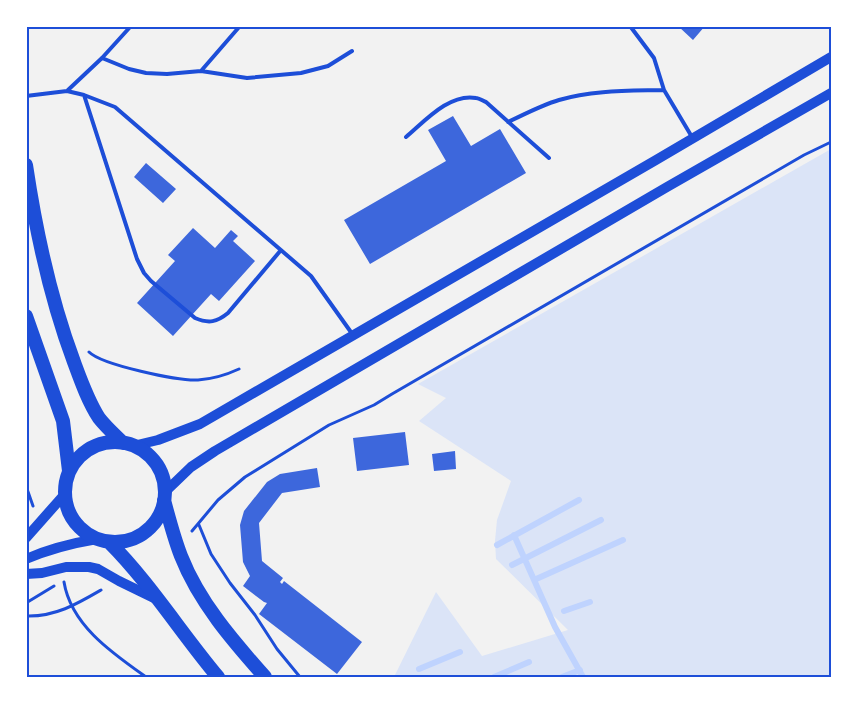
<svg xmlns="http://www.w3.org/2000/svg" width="857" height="703" font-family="'IBM Plex Serif',serif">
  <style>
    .green { fill: #dbe4f7 }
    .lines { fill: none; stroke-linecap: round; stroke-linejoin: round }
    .stream { stroke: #bfd3fe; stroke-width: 6 }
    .building { fill: #3d67dc }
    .path { stroke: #1d4ed8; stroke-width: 3 }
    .service { stroke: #1d4ed8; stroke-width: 4 }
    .secondary { stroke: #1d4ed8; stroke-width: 10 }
    .trunk { stroke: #1d4ed8; stroke-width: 14 }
    .neatline { fill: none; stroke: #1d4ed8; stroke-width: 2 }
  </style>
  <rect width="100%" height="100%" fill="#f2f2f2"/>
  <!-- green -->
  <path class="green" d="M831,149V677H394L436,592L482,656L568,630L496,559L495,541L497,520L511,481L419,421L446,398L418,384Z"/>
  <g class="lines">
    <!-- stream -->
    <path class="stream" d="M514,535L555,627L583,677
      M497,545L579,500
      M512,565L601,520
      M534,580L623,540
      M564,611L590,602
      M419,669L460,652
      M494,677L529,662
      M562,677L580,670"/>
  </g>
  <!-- building -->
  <path class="building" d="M678,26H705L693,40Z
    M453,116L471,146L500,129L526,173L370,264L344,220L446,161L428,130Z
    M146,163L176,189L163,203L134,177Z
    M193,228L215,248L231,230L238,236L233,241L255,261L219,301L211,294L173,336L137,303L175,261L168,255Z
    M405,432L409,465L357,471L353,438Z
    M455,451L456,469L434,471L432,454Z
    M317,468L320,487L282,493L259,523L262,561L283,578L280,582L282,584L284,581L362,642L337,674L259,614L267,603L264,602L243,586L250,576L243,562L240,525L244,511L267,482L280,474Z"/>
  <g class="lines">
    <!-- path -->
    <path class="path" d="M89,352C102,365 178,381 198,380C213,379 226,375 239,369
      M26,486L33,506
      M199,525L211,554L230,583L255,615L277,649L300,677
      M192,531L218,500L245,477L329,425L374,405L392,394L804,155L831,142
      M64,582C71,625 112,653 146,677
      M26,603L54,586
      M26,616C55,617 77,604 101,590"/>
    <!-- service -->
    <path class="service" d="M630,26L654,58L664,90L692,137
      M102,58L129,69L146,73L167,74L201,71L247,78L301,73L328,66L352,51
      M201,71L240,26
      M68,90L102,58L131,26
      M84,95L137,259L144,273L151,281L195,318C209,324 217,322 228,313L281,250
      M26,96L67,91L84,95L115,107L311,276L353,335
      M508,122C525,114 542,105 559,100C593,90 629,91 664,90
      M406,137C424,122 449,93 476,98C479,98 483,101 486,102L549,158"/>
    <!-- secondary -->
    <path class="secondary" d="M133,446L158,440L200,424L656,160L831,57
      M165,492L191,467L215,451L667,187L831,93
      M26,538L64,495
      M26,559C49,549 73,543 97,539
      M26,574L42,573L66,567H89L98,569L119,581L156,599"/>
    <!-- trunk -->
    <path class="trunk" d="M26,165C36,232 50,298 74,362C81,381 88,401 99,418C106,427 115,435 123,443
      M26,316L63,421L69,471
      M65 492a50 50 0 1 1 100 0a50 50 0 1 1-100 0Z
      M164,500C169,519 174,538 181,556C199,602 233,641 265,677
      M109,542C150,583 181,633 218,677"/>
  </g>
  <!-- border -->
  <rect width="857" height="703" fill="none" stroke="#ffffff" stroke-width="55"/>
  <rect x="28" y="28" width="802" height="648" class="neatline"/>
</svg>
